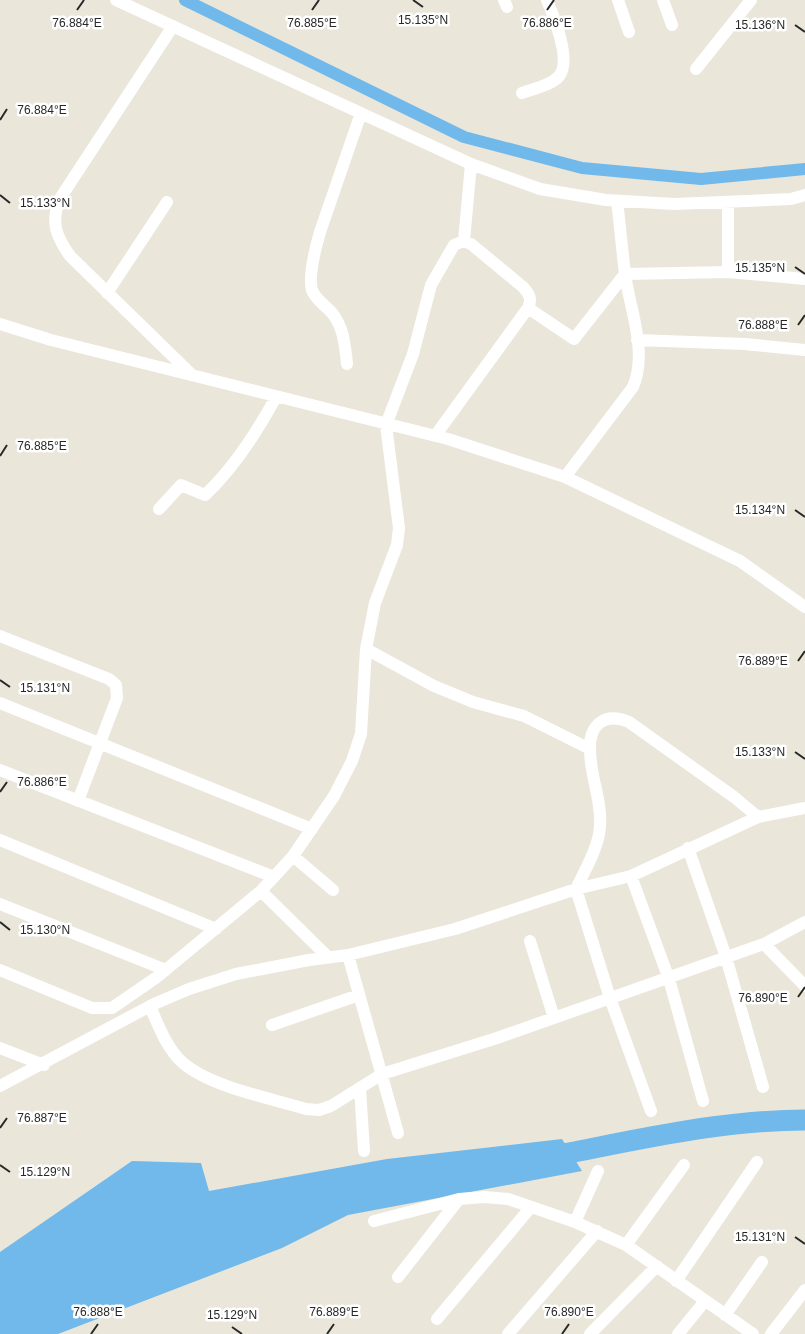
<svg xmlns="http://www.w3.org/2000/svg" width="805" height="1334" font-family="Helvetica,sans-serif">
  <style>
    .water { fill: #70b9ea }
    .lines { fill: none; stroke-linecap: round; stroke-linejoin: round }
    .canal { stroke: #70b9ea; stroke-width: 12 }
    .river { stroke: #70b9ea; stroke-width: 21 }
    .minor { stroke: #fff; stroke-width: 12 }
    .ticks { fill: none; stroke: #282828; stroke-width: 2 }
    .ticks-label { font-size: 12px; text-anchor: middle; fill: #282828; stroke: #fff; stroke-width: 5; stroke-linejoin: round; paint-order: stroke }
  </style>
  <rect width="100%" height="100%" fill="#eae6da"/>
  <!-- water -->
  <path class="water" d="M562,1139L582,1171L348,1215L282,1248L58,1334H0V1252L132,1161L201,1163L209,1191L387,1159Z"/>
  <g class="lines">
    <!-- canal -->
    <path class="canal" d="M185,0L464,137L582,168L701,179L805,169"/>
    <!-- river -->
    <path class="river" d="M543,1158C629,1142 717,1120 805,1120"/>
    <!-- minor -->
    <path class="minor" d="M116,0L471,164L540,189L606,200L674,204L791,199L805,195
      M504,0L507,7
      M618,0L629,32
      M663,0L672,25
      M173,26L59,200C51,224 56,236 70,256L191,374
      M696,69L751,0
      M522,93C533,89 553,85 560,75C571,59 554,17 547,0
      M464,241L471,164
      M728,272V202
      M107,293L167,202
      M528,308L574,339L625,274L728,272L805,279
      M0,324L51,340L448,439L565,477L740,561L805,607
      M637,340L745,344L805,350
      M347,364C345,346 344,328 332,313C326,306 315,299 312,290C308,276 316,246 320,232L361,113
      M565,477L633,387C648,352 630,310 625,274C622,249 620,225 617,201
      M159,509L181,485L205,495C235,467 257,432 276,397
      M0,636L109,679L116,685L117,698L78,801
      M366,649L434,686L473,702L524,716L590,749
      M0,703L312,829
      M0,770L274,877
      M0,840L216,929
      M688,848L726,957L763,1087
      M293,856L333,890
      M631,876L669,979L703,1101
      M261,891L328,957
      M0,904L166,970
      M530,941L554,1018
      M764,944L805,986
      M348,955L398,1133
      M0,970L92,1008H112L157,977L261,891L293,856L334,796L352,761L361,734L366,649L375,603L397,545L399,528L386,425L413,354L431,285L454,245L464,241L471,244L523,287C530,295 532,299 528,308L435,436
      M150,1006C158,1025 167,1049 183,1063C211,1087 270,1098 306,1109L319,1110L331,1106L382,1074L497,1038L764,944L805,922
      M272,1025L359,995
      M0,1048L44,1065
      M0,1086L154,1004L189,989L236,974L309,960L348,955L455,929L576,889L631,876L758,817L805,808
      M360,1088L364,1151
      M651,1111L610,998L576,889C585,870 599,847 600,826C602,800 590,776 590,750C589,724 605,712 629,722L734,797L758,817
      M374,1221L459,1199L484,1197L508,1199L575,1222L626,1245L753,1334
      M575,1222L598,1171
      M626,1245L684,1165
      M398,1277L459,1199
      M676,1281L757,1162
      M725,1315L762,1262
      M437,1319L531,1207
      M508,1334L597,1231
      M590,1334L657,1266
      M678,1334L705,1301
      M771,1334L805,1290"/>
  </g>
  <!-- ticks -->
  <path class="ticks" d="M413,0L423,7M77,10L84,0M312,10L319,0M547,10L554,0M795,25L805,32M0,120L7,109M0,195L10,203M795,267L805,274M798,325L805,315M0,456L7,445M795,510L805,517M798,661L805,651M0,680L10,687M795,752L805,759M0,792L7,782M0,922L10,930M798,997L805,987M0,1128L7,1118M0,1165L10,1172M795,1237L805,1244M232,1327L242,1334M91,1334L98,1324M327,1334L334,1324M562,1334L569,1324"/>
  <g class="ticks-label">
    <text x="423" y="24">15.135°N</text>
    <text x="77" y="27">76.884°E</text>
    <text x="312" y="27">76.885°E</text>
    <text x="547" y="27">76.886°E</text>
    <text x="760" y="29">15.136°N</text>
    <text x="42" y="114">76.884°E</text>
    <text x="45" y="207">15.133°N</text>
    <text x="760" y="272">15.135°N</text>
    <text x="763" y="329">76.888°E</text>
    <text x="42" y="450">76.885°E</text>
    <text x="760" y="514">15.134°N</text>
    <text x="763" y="665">76.889°E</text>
    <text x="45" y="692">15.131°N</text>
    <text x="760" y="756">15.133°N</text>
    <text x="42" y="786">76.886°E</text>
    <text x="45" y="934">15.130°N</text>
    <text x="763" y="1002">76.890°E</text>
    <text x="42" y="1122">76.887°E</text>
    <text x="45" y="1176">15.129°N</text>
    <text x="760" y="1241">15.131°N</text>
    <text x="98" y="1316">76.888°E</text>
    <text x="334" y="1316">76.889°E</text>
    <text x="569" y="1316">76.890°E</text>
    <text x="232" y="1319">15.129°N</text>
  </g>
</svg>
